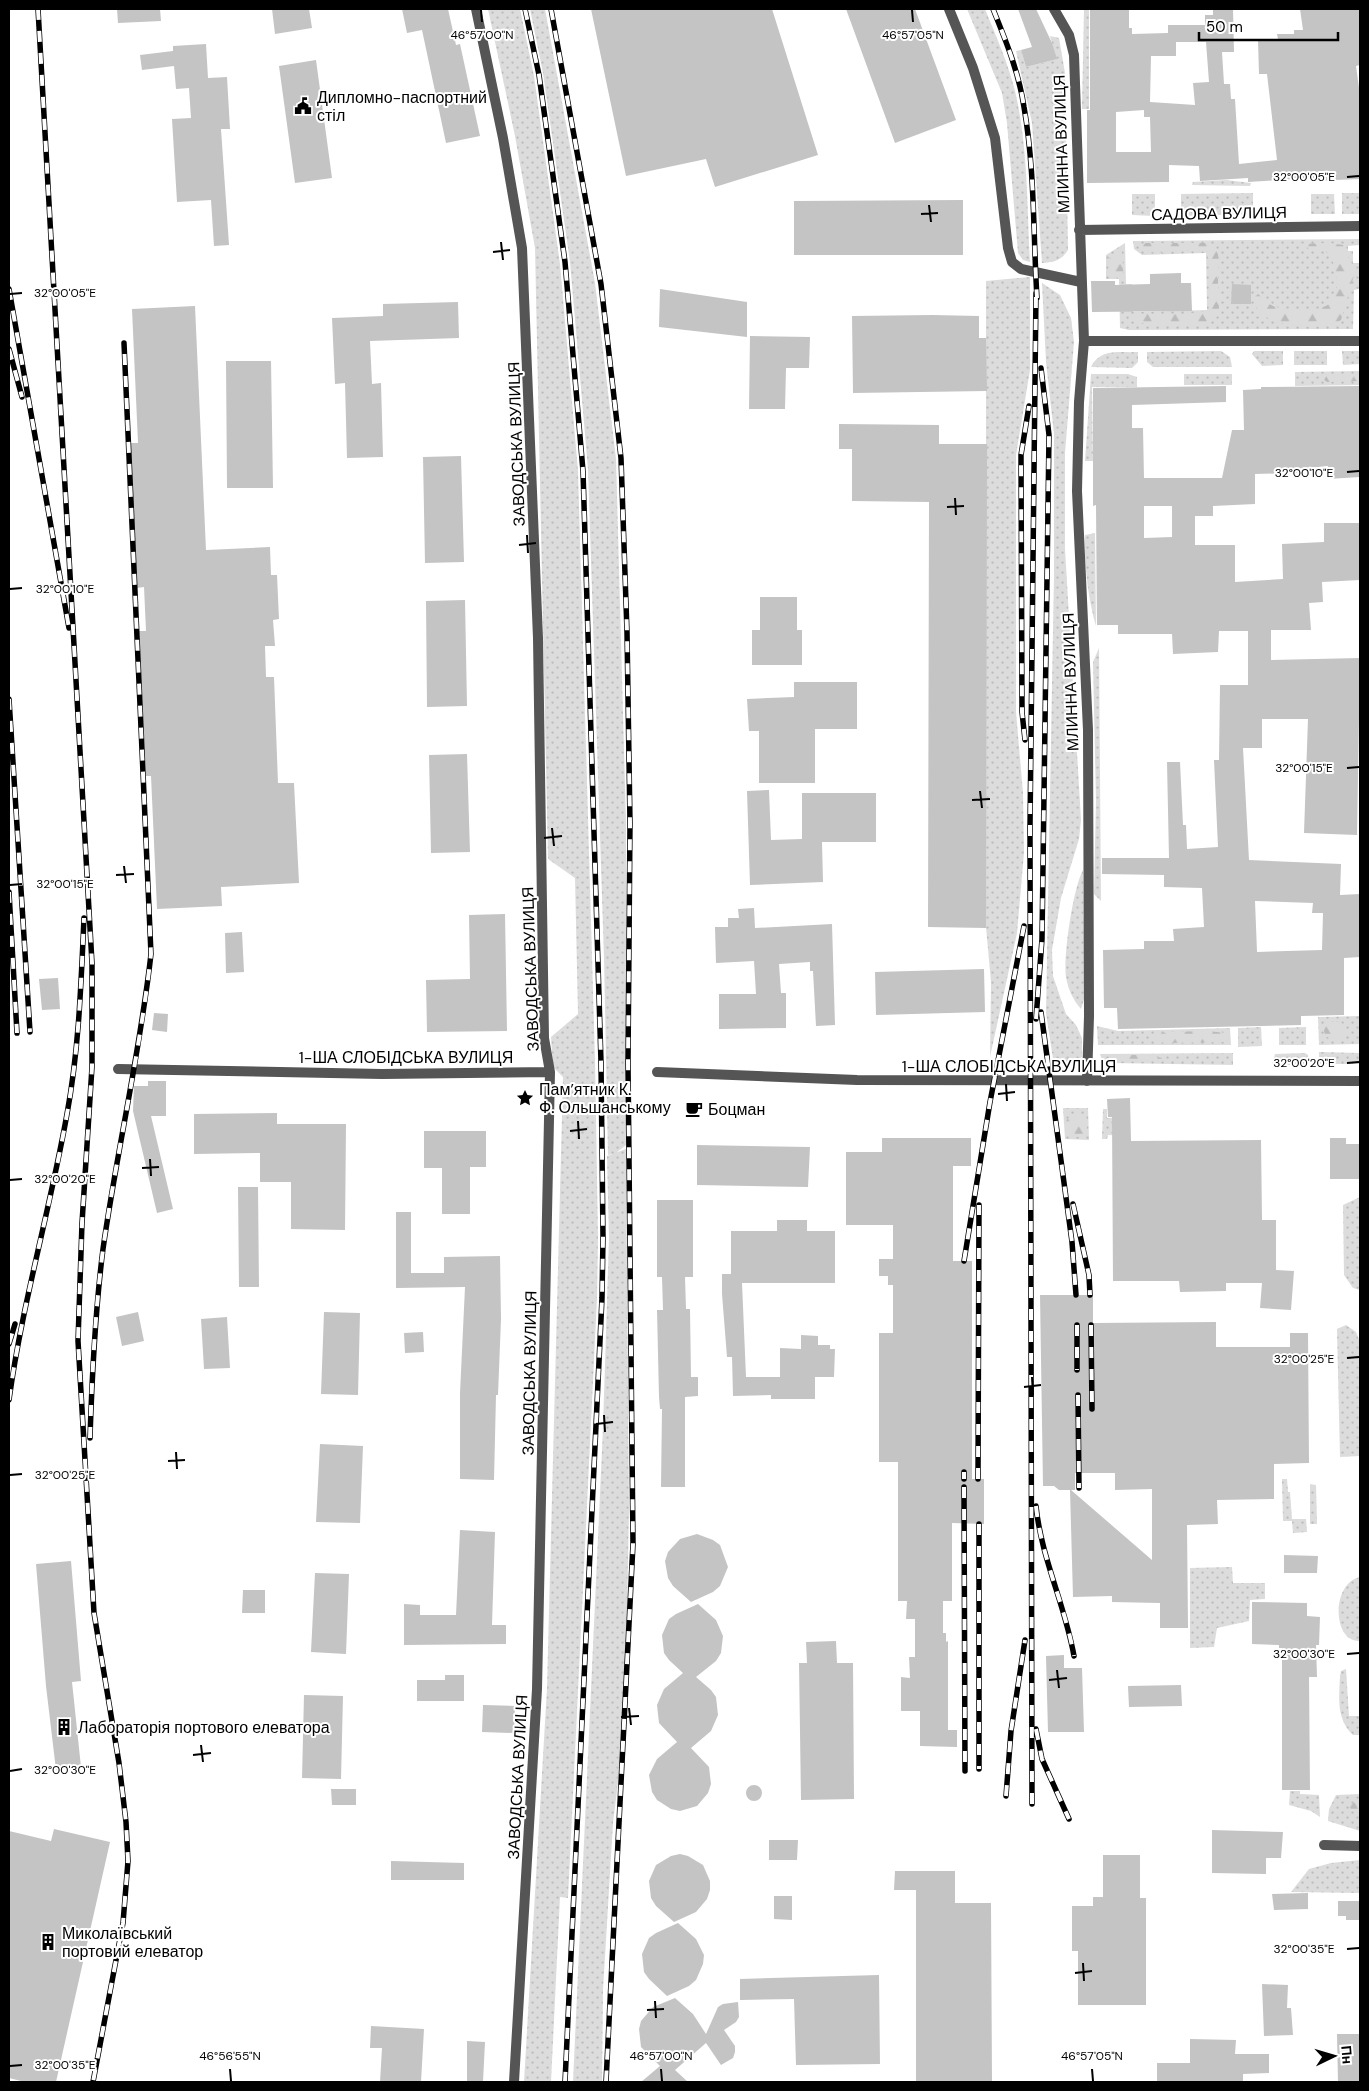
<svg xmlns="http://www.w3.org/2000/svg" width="1369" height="2091" font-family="'DM Sans',sans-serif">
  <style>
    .grass { fill: url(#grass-dots) }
    .forest { fill: url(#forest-firs) }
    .building { fill: #c4c4c4; fill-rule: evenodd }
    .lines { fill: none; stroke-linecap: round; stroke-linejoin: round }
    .street { stroke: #555; stroke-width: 10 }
    .rail-casing { stroke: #000; stroke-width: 5.5 }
    .rail { stroke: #fff; stroke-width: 4; stroke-dasharray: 11; stroke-linecap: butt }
    .ticks { fill: none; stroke: #000; stroke-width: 2 }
    .labels { text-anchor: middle; stroke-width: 4; stroke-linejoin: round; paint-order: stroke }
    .poi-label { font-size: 16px; fill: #000; stroke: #fff; text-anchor: start }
    .street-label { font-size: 16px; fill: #000; stroke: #fff }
    .ticks-label { font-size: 12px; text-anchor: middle; fill: #000; stroke: #fff; stroke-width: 4; stroke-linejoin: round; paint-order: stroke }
  </style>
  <defs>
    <pattern id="grass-dots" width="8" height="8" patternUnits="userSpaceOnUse" patternTransform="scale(1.25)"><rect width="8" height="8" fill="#dcdcdc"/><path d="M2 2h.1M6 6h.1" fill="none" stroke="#bbb" stroke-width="1.8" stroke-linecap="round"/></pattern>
    <pattern id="forest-firs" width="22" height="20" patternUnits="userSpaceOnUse" patternTransform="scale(1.25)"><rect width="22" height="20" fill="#dcdcdc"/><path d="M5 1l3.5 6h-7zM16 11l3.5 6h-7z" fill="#bbb"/></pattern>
  </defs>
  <rect width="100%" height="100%" fill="#fff"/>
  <!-- grass -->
  <path class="grass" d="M488,9H520L534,76L560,264L578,471L595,1060L598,1238L597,1298L568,1898L560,1897L551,2082H524L547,1688L563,1077L553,1067L551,1037L578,1014L575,878L548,859L535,248L515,136Z
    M530,9H545L595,283L616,459L626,823V1145L616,1153L608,1155L604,958L588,469L570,262L543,73Z
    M967,9H985C996,36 1008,63 1015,91C1028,146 1027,206 1030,262L1023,260L1018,253L1007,123L1002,93Z
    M1084,9H1089V109H1082Z
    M1050,36L1059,38L1065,73L1068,250C1061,261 1054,262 1042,263L1032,123L1016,51L1021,50L1026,67L1056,59Z
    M1226,180L1251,183L1250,186L1192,185L1193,182Z
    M1253,193V214L1181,216V194Z
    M1342,193H1360V214H1342Z
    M1132,194H1155V216L1132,215Z
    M1311,194H1334L1335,214H1311Z
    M1360,239V245L1348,246V251H1353V263H1359V289L1354,290L1353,329L1129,330L1120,328L1119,279H1106V255L1125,243L1126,284H1132L1133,312L1207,310L1206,253L1142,255L1134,249L1133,241Z
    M1030,277V370L1016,455V712L1023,793L1024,853L1017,933L990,1057L991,982L986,927V281Z
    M1042,283L1060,295L1071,318L1074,342L1065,453V549L1081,820L1079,839L1061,898L1052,950L1053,976L1066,1014L1076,1025L1082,1038V1057L1072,1063L1054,1065L1046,1013L1054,576V434L1046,362Z
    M1221,351L1230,357L1232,367H1153L1147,362V352Z
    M1254,351H1283V365L1262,366L1252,354Z
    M1294,351H1327V365H1294Z
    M1342,351H1360V364L1343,365Z
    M1138,352V362L1132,368L1091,367C1101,348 1118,353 1138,352Z
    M1360,371V385L1295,386V372Z
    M1091,374H1128L1137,377V387H1092L1093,461H1085Z
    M1184,374H1232V385H1184Z
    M1095,533L1096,626C1088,598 1084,565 1085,535Z
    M1099,648L1101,901L1094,894L1096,801L1093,662Z
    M1083,870L1085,996L1081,1009C1073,1000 1068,989 1066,977C1063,957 1073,888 1083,870Z
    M1360,1016V1044L1319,1045L1318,1017Z
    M1097,1026L1118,1031L1230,1028L1231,1045H1098Z
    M1261,1027L1262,1046L1238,1047V1028Z
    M1306,1027V1045H1279V1028Z
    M1319,1052L1360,1053V1064H1319Z
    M1233,1053V1065L1109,1063L1102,1060L1100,1054Z
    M1305,1053L1308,1055L1309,1065H1272L1275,1054Z
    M1063,1108H1088L1089,1140L1065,1139Z
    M1103,1109H1107V1118L1129,1117L1128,1136L1108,1135L1107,1139H1102Z
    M626,1149L629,1510L627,1609L619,1774L613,1823L603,1990L602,2082H573L603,1428L609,1238L607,1156Z
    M1360,1197V1290L1353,1288L1344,1275L1343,1205Z
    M1346,1325L1356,1332L1360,1342V1456L1340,1457L1337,1329Z
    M1282,1479H1287L1288,1492H1290L1292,1519H1306L1307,1532L1293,1533L1292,1521H1283Z
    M1310,1484L1316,1485L1317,1524H1310Z
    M1232,1567L1233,1583H1265V1599L1250,1600L1249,1621L1217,1628L1214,1647L1190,1648V1568Z
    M1360,1577V1641C1332,1643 1331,1583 1360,1577Z
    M1346,1669L1349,1716H1360V1735H1353C1336,1720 1339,1697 1340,1676L1341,1671Z
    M1290,1791H1300V1794L1319,1795L1320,1817L1311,1811L1289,1805Z
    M1360,1794V1831L1328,1821L1329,1809L1336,1795Z
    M1360,1860V1893L1291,1892L1309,1869L1331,1863Z"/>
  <!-- forest -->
  <path class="forest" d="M1146,243H1206L1216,247C1220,256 1218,270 1218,281C1218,291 1222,311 1215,319C1205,330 1146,325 1132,321L1138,314H1184L1209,311L1210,268L1207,252C1188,243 1154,263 1140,245Z
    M1329,243L1343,245L1355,272L1341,320C1325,332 1267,328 1257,308C1255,305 1255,300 1255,297L1258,294C1262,297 1264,302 1269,304C1277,309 1287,309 1295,309C1327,312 1343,304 1335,269C1334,264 1331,255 1326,252C1317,247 1303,249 1293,244Z
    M1120,249L1122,252L1124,282L1108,272L1110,256Z
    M1326,374H1360V381L1327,382L1319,376Z
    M1336,1021L1341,1022L1347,1029L1342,1038L1334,1040L1325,1036L1323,1024Z
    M1207,1031L1227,1033L1229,1038L1227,1042L1167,1043L1158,1042L1155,1038L1157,1035L1166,1032Z
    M1121,1055H1147L1162,1058L1161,1060L1139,1062L1110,1058Z
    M1065 1126a11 11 0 1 1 22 0a11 11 0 1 1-22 0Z
    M1360,1801V1817L1349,1807V1804Z"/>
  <!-- building -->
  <path class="building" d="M117,9H160L161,21L118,23Z
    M272,9H309L312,28L275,34Z
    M402,9H448L456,45L460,44L480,136L446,143L422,30L407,33Z
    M591,9H772L818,155L715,187L706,159L626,176Z
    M846,9H915L956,120L895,143Z
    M1018,9H1036L1052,43L1057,59L1026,67L1021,50L1032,47Z
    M1090,9H1129V28H1132V34L1168,33V25H1205V15H1213V9H1233L1234,52H1222L1224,84H1230L1231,99H1235L1239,164L1277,160L1267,74H1259L1258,40L1278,39L1277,34H1294V30H1303L1300,9H1360V65L1356,66L1360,95V179L1311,181V178L1248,182V178L1200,181L1199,166L1169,165V182L1087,183V110H1090ZM1176,42H1206L1209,82L1193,83L1195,105L1150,102L1151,56H1176ZM1144,110V117H1150L1151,152H1116V112Z
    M206,44L208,78L227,77L230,129H221L229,245L214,246L211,200L177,202L172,119L191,118L189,88L176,89L174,66L142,70L140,55L173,51V46Z
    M316,60L332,178L295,183L279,66Z
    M963,200V255H794V201Z
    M1181,273V283H1191L1192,311L1092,312L1091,281H1115V285L1150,284V274Z
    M1232,284L1251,285V304H1231Z
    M660,289L747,302V337L659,327Z
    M458,302L459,338L370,341L372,384L381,383L383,457L347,458L345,383L335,384L332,318L383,316V304Z
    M195,306L206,550L270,547L271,575H277L279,619L273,620L275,646H265L266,677H274L278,783H294L299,883L221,887L222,906L157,909L151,776H146L139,631H146L144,587L137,588L130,443H138L132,309Z
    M933,315L979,316V338H986L987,391L853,393L852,316Z
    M750,336L810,337L809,368H786L785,409H749Z
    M226,361H271L273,488H227Z
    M1226,386V402L1132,405V428H1143L1144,478H1222L1232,430H1244L1243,390L1261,389V387L1360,386V477L1328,479V466L1297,469V473L1255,474V504L1213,506V516H1195V545H1235V582L1283,579L1282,544L1324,542V523H1360V580L1322,582L1323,602L1309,603L1311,630H1271V660L1360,658L1357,835L1304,833L1308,719H1262V748H1243L1249,860L1341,864L1340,895L1360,894V957L1344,958V1015L1301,1016V1025L1118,1029L1117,1008H1104L1103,950L1144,949V941H1174L1173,929L1204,927L1202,888L1164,887V875L1102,874V858H1169L1167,762H1180L1183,825H1186L1187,849L1218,847L1214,760H1219L1220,685H1248V631H1219L1218,652L1173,654L1172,634H1118V625H1097L1096,505L1093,506V388ZM1144,506H1172V537L1144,538ZM1255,901L1313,903L1312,913H1323L1322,950L1257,952Z
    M839,424L939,425V444H987L986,928L928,927L929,502L852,501V449H839Z
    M461,456L464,562L425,563L423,457Z
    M760,597H797V630H802V665H752V630H760Z
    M465,600L467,706L427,707L426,601Z
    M794,682H857V729H815V783H759V731H749L747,699L794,697Z
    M467,754L470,852L431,853L429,755Z
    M769,790L771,840L802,839V793H876V842H822L823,882L750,885L747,791Z
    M754,908L755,928L832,924L835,1025L816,1026L813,971H810V962L779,964L781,993H786V1028L719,1029V994H756L754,961L716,963L715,927H728V918H739L738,909Z
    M505,914L507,1031L427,1032L426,980L470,979L469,915Z
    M242,932L244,972L226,973L225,933Z
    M984,969L985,1012L876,1015L875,972Z
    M58,978L60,1009L42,1010L39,979Z
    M154,1013L168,1014L167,1032L152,1030Z
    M148,1081H166V1116H151L173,1209L157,1213L133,1111L134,1086H148Z
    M1130,1098L1131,1141L1261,1140L1262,1220H1276V1270L1294,1271L1291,1310L1260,1308L1262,1283H1226V1291L1180,1292L1179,1281H1113L1112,1117H1108L1107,1099Z
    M277,1113V1124H346L345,1230L291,1229V1182H260V1153L194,1154V1114Z
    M424,1131H486V1167H470V1214H442V1168H424Z
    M882,1138H971V1166H953V1261H972V1479H984V1524L952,1523V1601H943V1633H946V1642L948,1641V1730H957V1747L920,1746V1711H901V1677L910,1678L909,1657H915V1619H906L907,1601H898V1462H879V1333H893V1285H888V1276H879V1259H893V1225H846V1152H882Z
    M1330,1138H1346V1144H1360V1179H1330Z
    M697,1145L810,1147L808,1187L697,1185Z
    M238,1187H258L259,1287H239Z
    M657,1200H693V1277H685L686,1309H690L691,1377H698V1396L685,1397V1487H661L662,1409H660L659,1397L657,1310H663L662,1277H657Z
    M396,1212H411V1273H444V1257L500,1256L501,1319L498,1395H496L494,1480L460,1479V1393L465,1287L396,1288Z
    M777,1220H807V1231H835V1283H742L746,1377H780V1348L801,1349V1335L818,1336V1345H830V1349H835L834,1377H815V1399H771V1395L733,1396L732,1357H727L722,1294V1274H731V1231H777Z
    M1040,1295H1093V1323L1216,1322V1347H1290V1333H1308L1309,1463L1274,1464V1499L1217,1500L1218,1524L1187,1525L1188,1628H1160V1603L1112,1602V1596L1073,1597L1070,1490H1059L1054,1486H1043ZM1075,1473H1115V1490L1152,1489V1560L1071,1490H1075Z
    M138,1312L144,1341L122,1346L116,1317Z
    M324,1312L360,1313L358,1395L321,1394Z
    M227,1317L230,1368L204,1369L201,1319Z
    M423,1332L424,1352L405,1353L404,1333Z
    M320,1444L363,1446L360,1523L316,1522Z
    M460,1530L495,1532L492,1625H506V1644L404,1645V1604L420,1605V1615H456Z
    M697,1534L713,1540L720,1545L728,1567L720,1586L713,1592L691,1602L673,1586L668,1578L665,1561L668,1552L680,1539Z
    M1284,1555L1318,1556L1317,1573H1284Z
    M71,1561L81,1681L72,1682L81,1767L56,1770L46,1686L36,1564Z
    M315,1573L349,1574L346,1654L311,1652Z
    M243,1590H265V1613H242Z
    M1252,1602L1307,1603V1616L1320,1617L1319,1645H1316L1317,1677H1309L1310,1790H1282V1648H1279V1645L1252,1644Z
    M698,1604L716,1620L723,1636L721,1653L716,1661L696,1677L711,1690L716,1697L718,1715L711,1731L691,1748L709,1767L711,1784L708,1793L697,1806L680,1811L671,1809L657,1800L652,1792L649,1775L657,1759L677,1742L659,1723L657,1705L664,1689L683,1673L669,1660L664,1653L662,1635L669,1619L676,1614Z
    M836,1641L837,1663H853L854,1799L801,1800L799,1663H807L806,1642Z
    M1064,1655V1668H1082L1084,1732H1048L1046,1656Z
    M445,1675H464V1701H417V1680H445Z
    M1181,1685L1182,1706L1129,1707L1128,1686Z
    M304,1695L343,1696L341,1779L302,1778Z
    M483,1705L515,1706L514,1733L482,1732Z
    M746 1793a8 8 0 1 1 16 0a8 8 0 1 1-16 0Z
    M331,1789H356V1805H332Z
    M54,1829L110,1842L56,2082H25L9,2078V1831L51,1841Z
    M1212,1830L1283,1832L1281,1858H1266V1874L1212,1873Z
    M769,1840H798L797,1860H769Z
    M680,1854L688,1856L703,1865L710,1881V1890L707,1899L696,1912L674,1922L656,1906L651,1898L649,1881L656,1865L671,1856Z
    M1103,1855H1140V1898H1146V2005H1078V1951H1072V1906H1093V1897H1103Z
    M391,1861L464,1863V1880H391Z
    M895,1871H955V1903H991L992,2082H916V1890H894Z
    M1308,1893V1909L1274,1910L1272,1894Z
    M774,1896H792V1920L774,1919Z
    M1338,1901H1360V1920H1346V1916H1338Z
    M678,1923L696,1939L704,1955L703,1964L696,1980L689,1986L667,1996L649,1979L644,1972L642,1954L649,1938L656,1933Z
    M879,1975L880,2064L796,2065L794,1999L740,2000V1979Z
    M1262,1984L1288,1985L1287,2008H1291L1293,2035L1264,2036Z
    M675,1998L693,2014L706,2034L718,2007L723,2004L738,2002L739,2017L736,2022L724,2030L735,2046V2052L733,2058L721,2065L706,2043L675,2070L688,2082H641L660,2066L641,2047L639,2029L641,2021L653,2007Z
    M371,2026L424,2029L421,2082H380L382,2048H370Z
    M1337,2034H1360V2082H1338Z
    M1190,2039L1236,2040L1235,2054H1269V2073L1243,2074V2082L1157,2081V2063H1190Z
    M467,2041L485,2042L483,2082H467Z"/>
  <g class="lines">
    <!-- street -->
    <path class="street" d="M476,9L503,138L522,248L538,638L544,1038L550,1072L537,1689L514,2082
      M949,9L973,68L995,138L1008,248L1012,262L1021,269L1081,282
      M1054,9L1069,35L1074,55L1084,341L1079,402L1077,491L1088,730L1089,1016L1087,1081
      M1079,230L1360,226
      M1084,341H1360
      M118,1069L382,1074L550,1072
      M657,1072L857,1080L1360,1081
      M1324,1845L1360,1846"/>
    <!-- rail casing -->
    <g class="rail-casing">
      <path id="rail" d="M38,9L92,963V1067L82,1223L78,1341L94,1613L119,1763L126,1822L128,1861L123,1923L93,2082
        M525,9L539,75L565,262L583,471L601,1062L603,1238L602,1298L565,2082
        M551,9L601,284L621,458L627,632L630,823L628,1063L633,1544L606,2082
        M993,9C1006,41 1019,73 1024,107C1035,170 1033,234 1037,298
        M9,289L69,628
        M9,349L22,397
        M9,699L30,1032
        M1025,740L1022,712L1021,455L1029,406
        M9,892L17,1033
        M1041,1012L1072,1242L1076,1295
        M1036,1019L1042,939L1049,435L1041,368
        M1073,1204L1089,1275L1090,1295
        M964,1261L990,1102L1024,926
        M1077,1325V1370
        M1091,1325L1092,1409
        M9,1344L15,1324
        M1078,1395L1079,1488
        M9,1400C22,1304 50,1210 67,1114C79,1049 81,984 84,918
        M90,1438C92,1375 95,1312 103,1249C117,1150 140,1053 151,954L124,343
        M964,1472V1479
        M978,1479L979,1205
        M964,1487L965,1771
        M1036,1506C1041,1557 1065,1605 1074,1656
        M979,1524V1769
        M1036,1729L1042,1759L1069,1819
        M1006,1796L1011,1731L1025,1640
        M1032,1804L1030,828L1036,293"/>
    </g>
    <!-- rail -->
    <use href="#rail" class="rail"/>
  </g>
  <!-- ticks -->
  <path class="ticks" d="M481,10L482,22M912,10L913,22M1347,177L1359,176M929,205L931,222M921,214L938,213M501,242L503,260M493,252L510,250M10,294L22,293M1347,472L1359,471M955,498L956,515M947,507L964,506M527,535L528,553M519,545L536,543M10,589L22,588M1347,768L1359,767M980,791L982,808M972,800L990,799M552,828L554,846M544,838L562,836M124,866L126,883M116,875L134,874M10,885L22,884M1347,1063L1359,1062M1006,1084L1007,1101M998,1094L1015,1092M578,1121L579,1139M570,1131L587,1129M150,1159L151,1176M142,1168L159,1167M10,1180L22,1179M1347,1358L1359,1357M1032,1377L1033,1395M1024,1387L1041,1385M604,1415L605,1432M596,1424L613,1422M176,1452L177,1469M168,1461L185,1460M10,1475L22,1474M1347,1654L1359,1653M1057,1670L1059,1688M1049,1680L1067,1678M629,1708L631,1725M621,1717L639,1716M201,1745L203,1762M193,1755L211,1753M10,1771L22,1769M1347,1949L1359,1948M1083,1963L1084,1981M1075,1973L1092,1971M655,2001L656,2018M647,2010L664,2009M10,2066L22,2065M230,2069L231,2081M661,2069L662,2081M1092,2069L1093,2081"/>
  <!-- icons -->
  <defs>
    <g id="civic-bare" transform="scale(1.35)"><path d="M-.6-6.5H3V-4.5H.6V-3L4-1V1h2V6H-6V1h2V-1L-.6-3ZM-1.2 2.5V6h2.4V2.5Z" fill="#000" stroke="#fff" stroke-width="2.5" paint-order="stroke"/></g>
    <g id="sight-bare" transform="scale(1.35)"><path d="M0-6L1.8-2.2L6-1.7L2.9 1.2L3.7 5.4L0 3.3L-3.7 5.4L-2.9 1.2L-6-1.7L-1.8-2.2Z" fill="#000" stroke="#fff" stroke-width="2.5" paint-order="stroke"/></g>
    <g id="cafe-bare" transform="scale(1.35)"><path d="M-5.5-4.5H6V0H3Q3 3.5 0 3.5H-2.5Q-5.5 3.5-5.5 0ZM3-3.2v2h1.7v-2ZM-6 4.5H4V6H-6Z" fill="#000" stroke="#fff" stroke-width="2.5" paint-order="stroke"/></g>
    <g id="building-bare" transform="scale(1.35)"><path d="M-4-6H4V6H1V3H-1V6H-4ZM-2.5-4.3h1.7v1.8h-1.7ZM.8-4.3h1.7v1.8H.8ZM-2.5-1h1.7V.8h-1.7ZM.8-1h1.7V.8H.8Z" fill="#000" stroke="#fff" stroke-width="2.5" paint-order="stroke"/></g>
  </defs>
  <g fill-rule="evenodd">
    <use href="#civic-bare" x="303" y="106"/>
    <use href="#sight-bare" x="525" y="1098"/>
    <use href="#cafe-bare" x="694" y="1109"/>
    <use href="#building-bare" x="64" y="1727"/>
    <use href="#building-bare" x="48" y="1942"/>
  </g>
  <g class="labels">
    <!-- poi labels -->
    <g class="poi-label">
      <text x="317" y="103">Дипломно-паспортний<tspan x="317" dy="18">стіл</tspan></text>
      <text x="539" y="1095">Пам’ятник К.<tspan x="539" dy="18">Ф. Ольшанському</tspan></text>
      <text x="708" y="1115">Боцман</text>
      <text x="78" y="1733">Лабораторія портового елеватора</text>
      <text x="62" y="1939">Миколаївський<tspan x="62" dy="18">портовий елеватор</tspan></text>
    </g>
    <!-- street labels -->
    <g class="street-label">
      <text transform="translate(1061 144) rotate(-92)" y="6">МЛИННА ВУЛИЦЯ</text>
      <text transform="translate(1219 213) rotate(-1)" y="6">САДОВА ВУЛИЦЯ</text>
      <text transform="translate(516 444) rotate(-92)" y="6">ЗАВОДСЬКА ВУЛИЦЯ</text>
      <text transform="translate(1070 682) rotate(-92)" y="6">МЛИННА ВУЛИЦЯ</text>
      <text transform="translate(530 969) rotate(-92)" y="6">ЗАВОДСЬКА ВУЛИЦЯ</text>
      <text x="406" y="1063">1-ША СЛОБІДСЬКА ВУЛИЦЯ</text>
      <text x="1009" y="1072">1-ША СЛОБІДСЬКА ВУЛИЦЯ</text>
      <text transform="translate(529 1373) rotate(-89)" y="6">ЗАВОДСЬКА ВУЛИЦЯ</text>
      <text transform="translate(517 1777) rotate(-87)" y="6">ЗАВОДСЬКА ВУЛИЦЯ</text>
    </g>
  </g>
  <g class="ticks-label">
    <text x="482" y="39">46°57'00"N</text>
    <text x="913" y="39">46°57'05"N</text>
    <text x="1304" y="181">32°00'05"E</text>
    <text x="65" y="297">32°00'05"E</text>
    <text x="1304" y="477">32°00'10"E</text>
    <text x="65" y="593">32°00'10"E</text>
    <text x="1304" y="772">32°00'15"E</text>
    <text x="65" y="888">32°00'15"E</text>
    <text x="1304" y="1067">32°00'20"E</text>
    <text x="65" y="1183">32°00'20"E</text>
    <text x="1304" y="1363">32°00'25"E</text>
    <text x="65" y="1479">32°00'25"E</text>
    <text x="1304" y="1658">32°00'30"E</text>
    <text x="65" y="1774">32°00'30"E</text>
    <text x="1304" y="1953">32°00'35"E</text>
    <text x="230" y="2060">46°56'55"N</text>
    <text x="661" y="2060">46°57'00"N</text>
    <text x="1092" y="2060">46°57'05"N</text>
    <text x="65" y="2069">32°00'35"E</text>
  </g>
  <!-- border -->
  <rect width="1369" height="2091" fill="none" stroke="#000000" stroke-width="20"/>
  <!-- north arrow -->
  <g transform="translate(1334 2056) rotate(85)" stroke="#ffffff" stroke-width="4" paint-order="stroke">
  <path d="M0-4L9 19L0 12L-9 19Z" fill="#000000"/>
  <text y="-8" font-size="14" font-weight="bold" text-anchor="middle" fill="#000000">Пн</text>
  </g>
  <!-- scale -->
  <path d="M1199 32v8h139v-8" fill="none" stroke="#000000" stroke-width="2.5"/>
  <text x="1206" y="32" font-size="15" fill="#000000" stroke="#ffffff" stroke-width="4" paint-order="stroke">50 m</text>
</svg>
